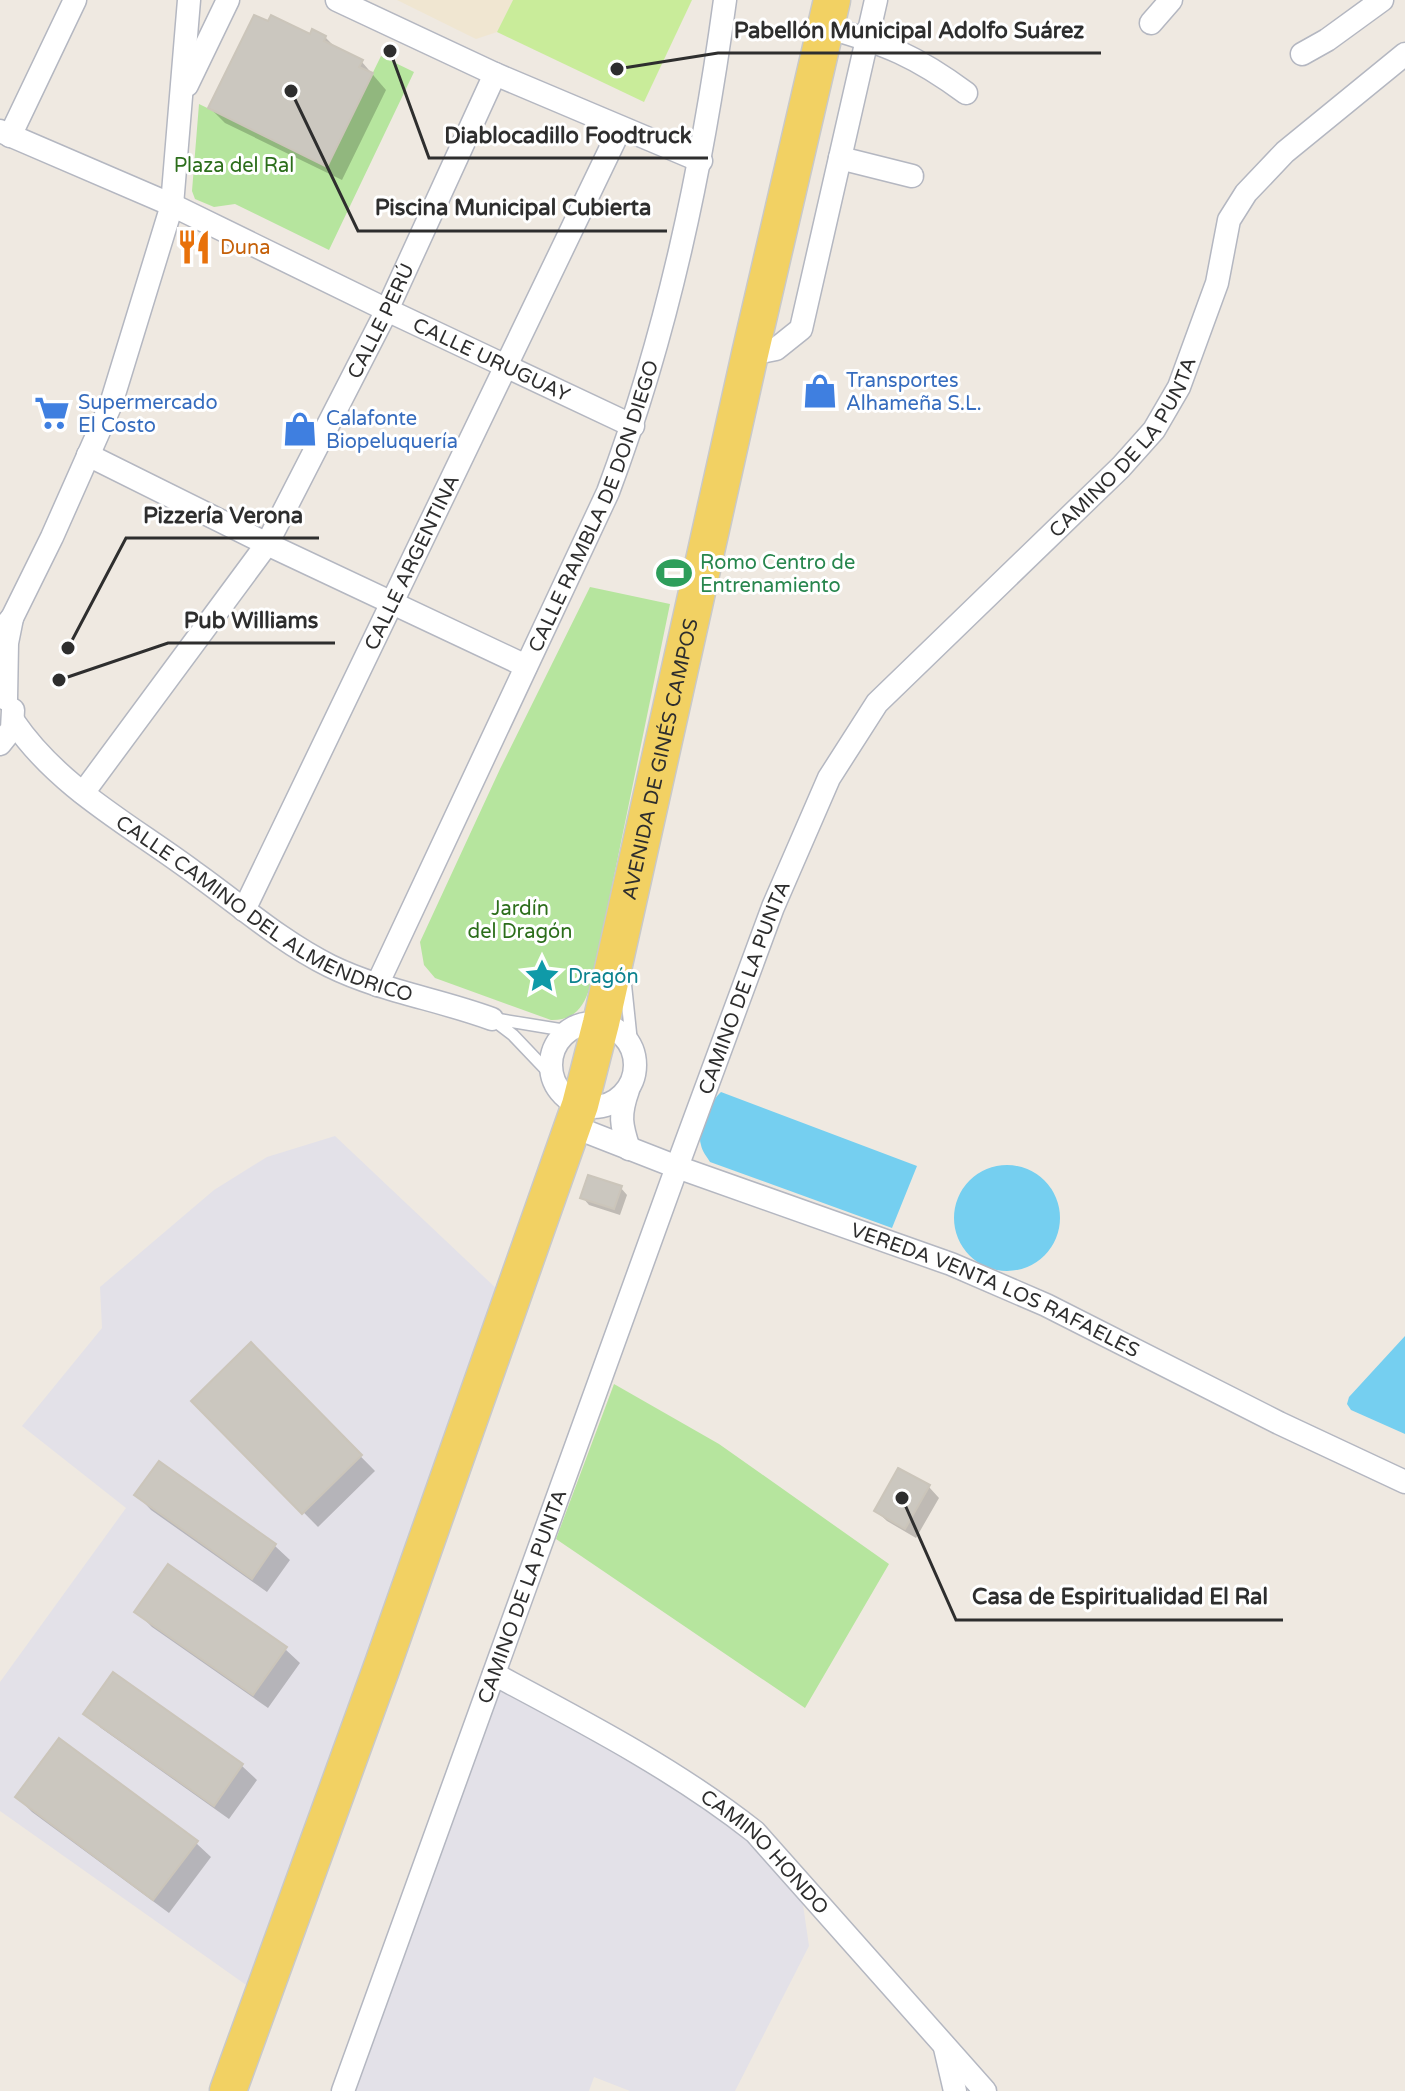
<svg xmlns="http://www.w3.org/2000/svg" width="1405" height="2091" font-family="'Varela Round',sans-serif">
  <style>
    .industrial { fill: #e3e1e8 }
    .education { fill: #f0e6d1 }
    .green { fill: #b6e59e }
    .pitch { fill: #c9ec9a }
    .water { fill: #75cff0 }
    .shadow { fill: #0003 }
    .building { fill: #cbc7bf; stroke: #cbc5ba; stroke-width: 2 }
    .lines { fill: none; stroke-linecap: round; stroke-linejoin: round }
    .lane-casing { stroke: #b4b7c1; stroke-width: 14 }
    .street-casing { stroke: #b4b7c1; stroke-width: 25 }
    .primary-casing { stroke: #c9c9c9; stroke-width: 39 }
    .lane { stroke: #fff; stroke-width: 11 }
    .street { stroke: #fff; stroke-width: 22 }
    .primary { stroke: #f2d163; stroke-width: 36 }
    .labels { text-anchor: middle; stroke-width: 6; stroke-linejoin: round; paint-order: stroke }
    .park-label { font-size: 20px; fill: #2c6e1b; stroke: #fff }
    .food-label { font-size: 20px; fill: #c56008; stroke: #fff; text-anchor: start }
    .street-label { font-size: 20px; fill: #2e2e2e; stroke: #fff }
    .shop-label { font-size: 20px; fill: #366cbe; stroke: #fff; text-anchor: start }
    .leisure-label { font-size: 20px; fill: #27864d; stroke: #fff; text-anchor: start }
    .culture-label { font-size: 20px; fill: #0d838f; stroke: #fff; text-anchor: start }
    .leader { fill: none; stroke: #2e2e2e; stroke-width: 3 }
    .callout-dot { fill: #2e2e2e; stroke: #fff; stroke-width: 3 }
    .callout-label { font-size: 22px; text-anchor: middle; font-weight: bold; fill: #2e2e2e; stroke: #fff; stroke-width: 6; stroke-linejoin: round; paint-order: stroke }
  </style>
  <rect width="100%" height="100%" fill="#efe9e1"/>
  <!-- industrial -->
  <path class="industrial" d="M335,1136L500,1292L249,1987L0,1811V1682L126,1508L22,1426L102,1328L100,1287L214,1190L267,1157Z
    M498,1689L519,1692L725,1815L802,1898L809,1946L735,2091H630L594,2077L589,2091H351Z"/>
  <!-- education -->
  <path class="education" d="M397,0H513L497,32L476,39Z"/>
  <!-- green -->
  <path class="green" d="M381,56L414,72L329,250L235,204L214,207L195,199L192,191L199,104L327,166Z
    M590,587L670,604L598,954C590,983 589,1021 551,1020L435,978L424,965L420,942L500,769Z
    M614,1384L719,1444L889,1564L805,1708L556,1539Z"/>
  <!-- pitch -->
  <path class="pitch" d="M513,0H692L644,102L497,32Z"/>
  <!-- water -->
  <path class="water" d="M721,1092L917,1166L892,1228L710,1162C707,1157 702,1151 701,1145C696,1131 710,1102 721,1092Z
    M954 1218a53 53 0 1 1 106 0a53 53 0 1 1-106 0Z
    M1405,1336V1434L1351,1410L1347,1404L1349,1397Z"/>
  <!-- shadow -->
  <path class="shadow" d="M311,36L325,37L337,49L362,62L386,90L342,180L225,123L210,108Z
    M621,1188L627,1195L620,1215L589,1205L583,1198Z
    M251,1345L375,1471L318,1527L194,1401Z
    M159,1463L275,1546L290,1560L267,1592L151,1510L137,1495Z
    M929,1487L939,1498L916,1538L887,1521L876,1511Z
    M137,1612L285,1649L300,1663L268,1708L152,1627Z
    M114,1675L242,1766L257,1780L229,1819L101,1728L86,1713Z
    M17,1797L196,1843L211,1857L169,1913L32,1812Z"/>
  <!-- building -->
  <path class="building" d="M254,15L268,21L271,15L310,34L312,29L326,36L324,41L363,60L359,67L373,73L327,167L208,108Z
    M588,1175L622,1186L614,1209L580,1198Z
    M251,1342L362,1455L302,1514L191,1401Z
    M159,1461L276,1544L252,1579L134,1495Z
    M898,1468L930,1485L905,1529L874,1511Z
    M168,1564L287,1647L253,1695L134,1612Z
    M113,1672L243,1764L214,1806L83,1714Z
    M59,1738L198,1841L153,1900L15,1797Z"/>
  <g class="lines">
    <!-- lane casing -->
    <g class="lane-casing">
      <path id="lane" d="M625,980L632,1047
        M492,1019L513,1035L552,1076
        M496,1019L569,1031"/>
    </g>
    <!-- street casing -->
    <g class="street-casing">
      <g id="street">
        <path d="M337,0L495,74L701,161"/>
        <path d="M1151,23L1171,0"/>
        <path d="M826,27C886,44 916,56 966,93"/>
        <path d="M1302,54L1327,40L1382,0"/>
        <path d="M187,85L228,0"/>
        <path id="s1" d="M0,131L172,205L387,310L633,426"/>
        <path d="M10,136L75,0"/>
        <path d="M840,158L912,176"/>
        <path d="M750,354L776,349L801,329L876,0"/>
        <path d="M88,455L267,544L526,666"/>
        <path d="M0,632L12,618L52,537L111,404L172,205L189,0"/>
        <path d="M6,699L7,643L12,618"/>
        <path id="s2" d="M14,722C59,788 132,826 195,873C240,905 280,941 330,966C381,991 438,999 492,1019"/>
        <path d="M0,744L12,729L13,710"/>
        <path id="s3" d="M83,793L267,544L387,310L495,74"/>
        <path id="s4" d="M244,910L620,129"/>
        <path id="s5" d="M377,985L608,492C668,332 702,169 725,0"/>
        <circle cx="593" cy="1065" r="42"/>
        <path d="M628,1090C619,1115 621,1125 629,1149"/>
        <path id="s6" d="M572,1126L677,1167L951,1264L1046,1305L1279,1423L1405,1482"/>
        <path id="s7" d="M494,1674C584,1722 675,1769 755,1832L985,2091"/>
        <path d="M945,2048L955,2091"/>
        <path id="s8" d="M343,2091L677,1167L773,907L829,778L877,703L1121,467L1154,430L1179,387L1217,283L1229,220L1246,193L1285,152L1405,54"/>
      </g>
    </g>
    <!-- primary casing -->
    <g class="primary-casing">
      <g id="primary">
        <path id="s9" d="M228,2091L383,1664L580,1105L601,1023L750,354L832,0"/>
      </g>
    </g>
    <!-- lane -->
    <use href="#lane" class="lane"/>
    <!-- street -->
    <use href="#street" class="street"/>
    <!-- primary -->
    <use href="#primary" class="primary"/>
  </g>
  <!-- icons -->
  <defs>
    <g id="restaurant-bare" transform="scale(2.76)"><path d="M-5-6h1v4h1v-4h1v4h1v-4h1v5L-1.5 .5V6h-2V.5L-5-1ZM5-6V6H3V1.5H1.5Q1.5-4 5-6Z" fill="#e8710a" stroke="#fff" stroke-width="2.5" paint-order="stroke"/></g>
    <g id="shop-bare" transform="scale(2.76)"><path d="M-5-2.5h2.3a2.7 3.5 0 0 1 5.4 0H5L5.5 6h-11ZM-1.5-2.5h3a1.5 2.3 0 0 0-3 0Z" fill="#3f7fe0" stroke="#fff" stroke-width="2.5" paint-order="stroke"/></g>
    <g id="supermarket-bare" transform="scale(2.76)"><path d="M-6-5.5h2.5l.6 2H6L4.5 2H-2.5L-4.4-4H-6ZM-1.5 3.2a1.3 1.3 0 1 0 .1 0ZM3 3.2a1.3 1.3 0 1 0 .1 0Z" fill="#3f7fe0" stroke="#fff" stroke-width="2.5" paint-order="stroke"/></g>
    <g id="stadium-bare" transform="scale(2.76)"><path d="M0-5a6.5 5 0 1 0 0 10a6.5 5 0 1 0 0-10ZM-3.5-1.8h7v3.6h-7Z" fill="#2e9e5b" stroke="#fff" stroke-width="2.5" paint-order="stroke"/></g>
    <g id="sight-bare" transform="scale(2.76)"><path d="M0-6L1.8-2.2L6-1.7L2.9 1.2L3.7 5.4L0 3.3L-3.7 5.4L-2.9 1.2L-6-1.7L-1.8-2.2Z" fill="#0f9aa8" stroke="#fff" stroke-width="2.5" paint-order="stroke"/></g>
  </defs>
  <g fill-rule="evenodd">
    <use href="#restaurant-bare" x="194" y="247"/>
    <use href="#shop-bare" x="820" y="391"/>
    <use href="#supermarket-bare" x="52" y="413"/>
    <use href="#shop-bare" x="300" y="429"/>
    <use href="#stadium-bare" x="674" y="573"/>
    <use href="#sight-bare" x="542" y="976"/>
  </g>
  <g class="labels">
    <!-- park labels -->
    <g class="park-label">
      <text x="234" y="172">Plaza del Ral</text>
      <text x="520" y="915">Jardín<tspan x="520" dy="23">del Dragón</tspan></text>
    </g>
    <!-- food labels -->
    <g class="food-label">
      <text x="220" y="254">Duna</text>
    </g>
    <!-- street labels -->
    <g class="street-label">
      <text dy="7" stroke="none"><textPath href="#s3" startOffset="560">CALLE PERÚ</textPath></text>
      <text dy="7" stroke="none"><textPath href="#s1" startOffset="542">CALLE URUGUAY</textPath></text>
      <text dy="7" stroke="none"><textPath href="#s8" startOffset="1846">CAMINO DE LA PUNTA</textPath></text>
      <text dy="7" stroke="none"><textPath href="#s5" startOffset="526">CALLE RAMBLA DE DON DIEGO</textPath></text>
      <text dy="7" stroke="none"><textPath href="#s4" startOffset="386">CALLE ARGENTINA</textPath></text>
      <text dy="7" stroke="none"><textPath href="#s9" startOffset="1402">AVENIDA DE GINÉS CAMPOS</textPath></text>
      <text dy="7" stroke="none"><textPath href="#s2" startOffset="316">CALLE CAMINO DEL ALMENDRICO</textPath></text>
      <text dy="7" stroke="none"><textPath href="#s8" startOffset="1174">CAMINO DE LA PUNTA</textPath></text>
      <text dy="7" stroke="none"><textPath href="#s6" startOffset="454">VEREDA VENTA LOS RAFAELES</textPath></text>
      <text dy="7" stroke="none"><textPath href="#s8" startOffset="526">CAMINO DE LA PUNTA</textPath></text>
      <text dy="7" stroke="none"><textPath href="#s7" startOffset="326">CAMINO HONDO</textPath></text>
    </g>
    <!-- shop labels -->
    <g class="shop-label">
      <text x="846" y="387">Transportes<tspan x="846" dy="23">Alhameña S.L.</tspan></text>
      <text x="78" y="409">Supermercado<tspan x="78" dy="23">El Costo</tspan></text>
      <text x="326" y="425">Calafonte<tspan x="326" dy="23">Biopeluquería</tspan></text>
    </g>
    <!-- leisure labels -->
    <g class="leisure-label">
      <text x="700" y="569">Romo Centro de<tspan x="700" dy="23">Entrenamiento</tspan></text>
    </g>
    <!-- culture labels -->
    <g class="culture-label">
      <text x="568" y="983">Dragón</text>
    </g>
  </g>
  <!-- callouts -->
  <path class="leader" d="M617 69L718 53H1101M390 51L429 158H708M291 91L358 231H667M68 648L126 538H319M59 680L168 643H335M902 1498L956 1620H1283"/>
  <g class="callout-dot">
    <circle cx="617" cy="69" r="8"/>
    <circle cx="390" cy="51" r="8"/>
    <circle cx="291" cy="91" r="8"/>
    <circle cx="68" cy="648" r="8"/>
    <circle cx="59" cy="680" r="8"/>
    <circle cx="902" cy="1498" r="8"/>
  </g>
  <g class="callout-label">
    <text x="909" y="38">Pabellón Municipal Adolfo Suárez</text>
    <text x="568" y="143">Diablocadillo Foodtruck</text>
    <text x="513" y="215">Piscina Municipal Cubierta</text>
    <text x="223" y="523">Pizzería Verona</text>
    <text x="251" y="628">Pub Williams</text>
    <text x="1120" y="1604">Casa de Espiritualidad El Ral</text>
  </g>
</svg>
